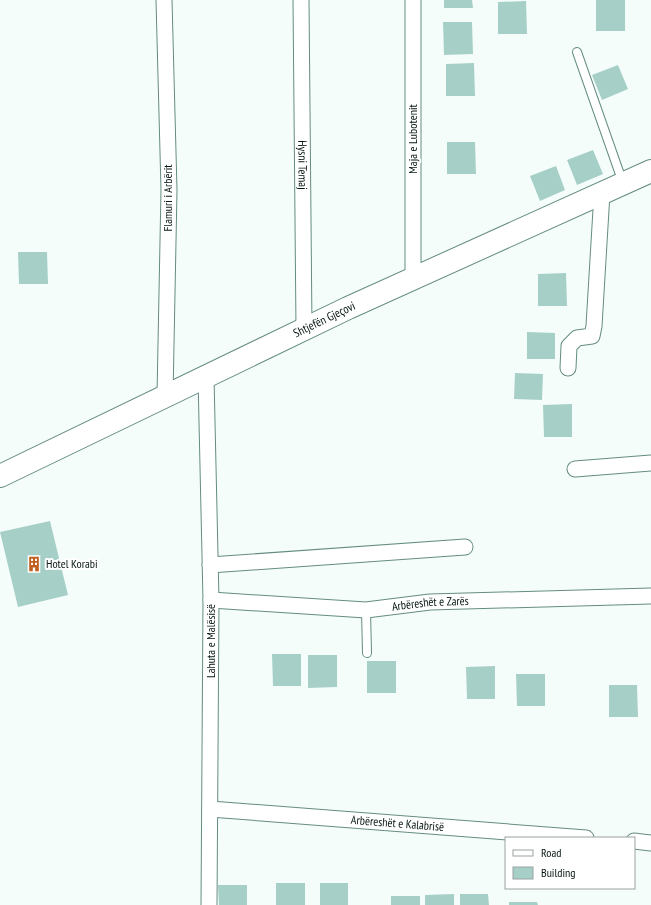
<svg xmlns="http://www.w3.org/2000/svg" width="651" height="905" font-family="'PT Sans Narrow',sans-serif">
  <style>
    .building { fill: #a6d0c7 }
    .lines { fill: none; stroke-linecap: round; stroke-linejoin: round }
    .lane-casing { stroke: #648c83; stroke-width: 10 }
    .street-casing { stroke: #648c83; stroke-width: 17 }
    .secondary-casing { stroke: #648c83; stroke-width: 24 }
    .lane { stroke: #fff; stroke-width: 8 }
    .street { stroke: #fff; stroke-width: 15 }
    .secondary { stroke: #fff; stroke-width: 22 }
    .labels { text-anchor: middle; stroke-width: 4; stroke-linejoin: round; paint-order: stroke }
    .street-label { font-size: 12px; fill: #061613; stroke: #fff }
    .poi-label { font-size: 12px; fill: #061613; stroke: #fff; text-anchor: start }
  </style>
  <rect width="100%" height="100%" fill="#f5fdfb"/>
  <!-- building -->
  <path class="building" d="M444,0H472L473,8H444Z
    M596,0H625V31H596Z
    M526,1L527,34H498V2Z
    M443,22H472L473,54L444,55Z
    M474,63L475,96H446V64Z
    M618,65L628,89L602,100L592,75Z
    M447,142H475L476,174H447Z
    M593,150L603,174L577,185L567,160Z
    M556,166L565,190L540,201L530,176Z
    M18,252H47L48,284H19Z
    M566,273L567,306H538V274Z
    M527,332L555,333V359H527Z
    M515,373L543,374L542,400L514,399Z
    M572,404V437H544L543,405Z
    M50,521L68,595L18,607L0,532Z
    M272,654H301V686H273Z
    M308,655H337V687L308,688Z
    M367,661H396V693H367Z
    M495,666V699H467L466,667Z
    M516,674H545V706H517Z
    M609,685H637L638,717H609Z
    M276,883H305V905H276Z
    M320,883H348V905H320Z
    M218,885H247V905H219Z
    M454,894V905H425V895Z
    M460,894H488L489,905H460Z
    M391,896H420V905H391Z
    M509,902H537L538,905H509Z"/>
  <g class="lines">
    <!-- lane casing -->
    <g class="lane-casing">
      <path id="lane" d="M577,52L623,183
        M366,610L367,653"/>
    </g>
    <!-- street casing -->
    <g class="street-casing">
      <g id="street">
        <path d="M164,0L169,190L165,396"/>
        <path id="s1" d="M301,0L304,329"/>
        <path d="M413,0V279"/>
        <path d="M568,368L569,346L577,338L592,336L594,326L602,193"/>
        <path d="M206,377L211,600L209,905"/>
        <path d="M575,469L651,463"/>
        <path d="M210,565L465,547"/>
        <path id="s2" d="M211,600L366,610L430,602L651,596"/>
        <path id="s3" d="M210,809L586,838"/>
        <path d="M634,841L651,843"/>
      </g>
    </g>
    <!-- secondary casing -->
    <g class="secondary-casing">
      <g id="secondary">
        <path id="s4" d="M0,476L348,308L651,171"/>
      </g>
    </g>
    <!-- lane -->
    <use href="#lane" class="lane"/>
    <!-- street -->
    <use href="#street" class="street"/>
    <!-- secondary -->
    <use href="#secondary" class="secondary"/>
  </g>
  <!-- icons -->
  <defs>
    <g id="building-bare" transform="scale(1.2)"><path d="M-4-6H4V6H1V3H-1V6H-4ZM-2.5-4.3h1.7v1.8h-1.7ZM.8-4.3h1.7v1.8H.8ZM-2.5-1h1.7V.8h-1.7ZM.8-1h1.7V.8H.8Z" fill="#c1601e" stroke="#fff" stroke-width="2.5" paint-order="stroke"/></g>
  </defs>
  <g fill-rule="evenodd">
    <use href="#building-bare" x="34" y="564"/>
  </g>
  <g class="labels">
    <!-- street labels -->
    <g class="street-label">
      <text transform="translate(413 139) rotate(-90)" y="4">Maja e Lubotenit</text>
      <text dy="4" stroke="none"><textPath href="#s1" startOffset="165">Hysni Temaj</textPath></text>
      <text transform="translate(168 198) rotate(-90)" y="4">Flamuri i Arbërit</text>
      <text dy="4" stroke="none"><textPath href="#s4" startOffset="360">Shtjefën Gjeçovi</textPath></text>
      <text dy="4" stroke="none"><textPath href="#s2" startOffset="220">Arbëreshët e Zarës</textPath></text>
      <text transform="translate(211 641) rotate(-90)" y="4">Lahuta e Malësisë</text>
      <text dy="4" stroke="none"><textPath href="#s3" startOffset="188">Arbëreshët e Kalabrisë</textPath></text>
    </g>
    <!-- poi labels -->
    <g class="poi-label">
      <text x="46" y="568">Hotel Korabi</text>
    </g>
  </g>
  <!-- legend -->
  <rect x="505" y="837" width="130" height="52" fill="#ffffff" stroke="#9ba2a1"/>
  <rect x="513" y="850" width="20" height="6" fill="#ffffff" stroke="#9ba2a1"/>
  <text x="541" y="857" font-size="12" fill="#061613">Road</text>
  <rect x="513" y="867" width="20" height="12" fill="#a6d0c7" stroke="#9ba2a1"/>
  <text x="541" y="877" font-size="12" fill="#061613">Building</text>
</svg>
